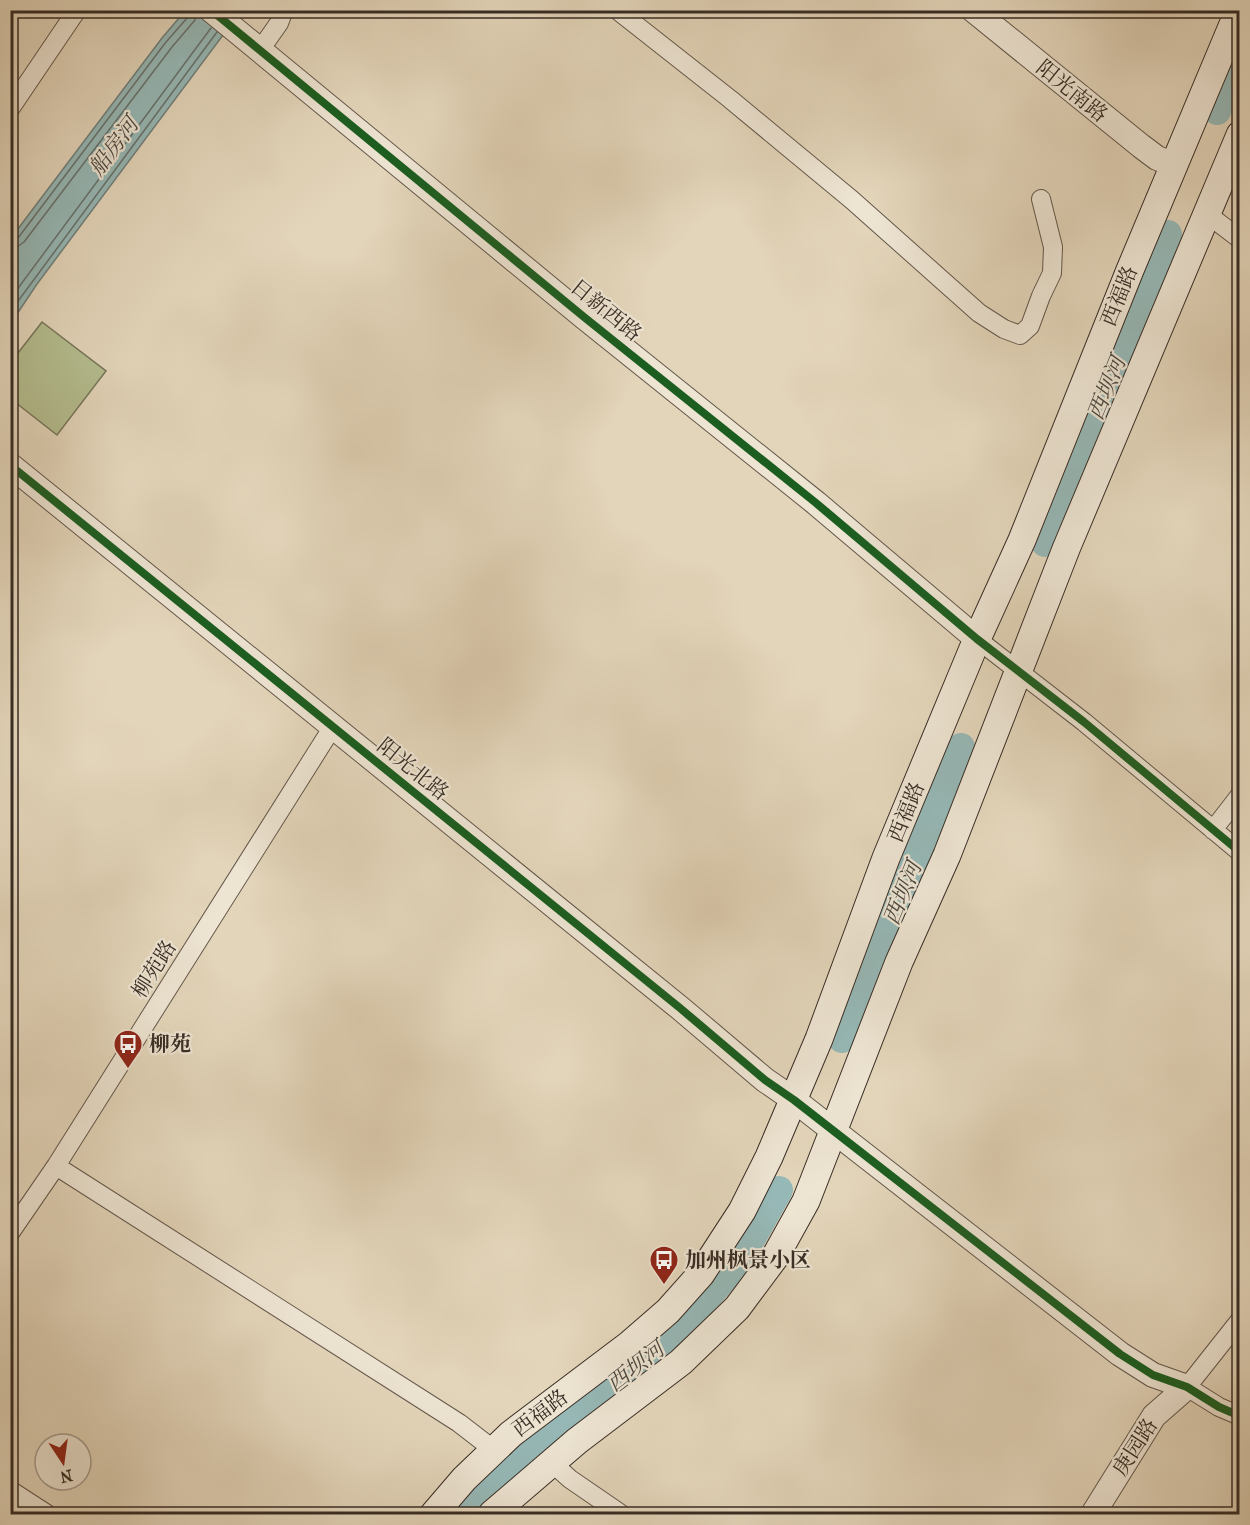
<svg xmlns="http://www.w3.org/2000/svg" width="1250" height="1525" font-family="'IM FELL French Canon','Noto Serif SC',serif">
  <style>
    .green { fill: #b4bd8f; stroke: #76755a; stroke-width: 1.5 }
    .water { fill: #96b8b6; stroke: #70807c; stroke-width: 1.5 }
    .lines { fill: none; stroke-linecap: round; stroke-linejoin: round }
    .shore { stroke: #67726e; stroke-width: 1.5 }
    .river { stroke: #96b8b6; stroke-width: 28 }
    .minor-casing { stroke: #63574a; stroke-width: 20 }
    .tertiary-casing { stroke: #63574a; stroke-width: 26 }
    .secondary-casing { stroke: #382d25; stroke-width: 29 }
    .minor { stroke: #ede4d2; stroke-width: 18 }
    .tertiary { stroke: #ede4d2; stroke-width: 24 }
    .secondary { stroke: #ede4d2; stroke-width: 27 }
    .cycleway-casing { stroke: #ede4d2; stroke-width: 11 }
    .cycleway { stroke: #1b5e20; stroke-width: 8 }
    .labels { text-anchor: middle; stroke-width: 4.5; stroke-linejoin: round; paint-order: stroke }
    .street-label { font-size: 21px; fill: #382d25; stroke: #ede4d2 }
    .poi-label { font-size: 21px; font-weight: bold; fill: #382d25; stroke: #ede4d2; text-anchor: start }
    .water-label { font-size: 22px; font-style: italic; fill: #4b4942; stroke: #ede4d2 }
  </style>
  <rect width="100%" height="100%" fill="#e3d5ba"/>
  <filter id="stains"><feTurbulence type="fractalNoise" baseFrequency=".00333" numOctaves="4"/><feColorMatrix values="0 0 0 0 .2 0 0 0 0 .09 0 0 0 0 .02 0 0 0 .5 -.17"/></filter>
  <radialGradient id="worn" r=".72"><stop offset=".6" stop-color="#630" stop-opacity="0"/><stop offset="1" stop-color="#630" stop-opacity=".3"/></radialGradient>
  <!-- green -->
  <path class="green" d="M42,322L106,371L57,435L11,399V362Z"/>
  <!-- water -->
  <path class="water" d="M185,11H241L37,284L11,323V238L162,38Z"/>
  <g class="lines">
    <!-- shore -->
    <path class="shore" d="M10,240L18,238L166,42L188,17L189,10
      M10,248L17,247L24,242L172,47L195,20L197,10
      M10,299L211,28
      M10,312L217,32"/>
    <!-- river -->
    <path class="river" d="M1217,111L1240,56
      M1045,543L1168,234
      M842,1039L961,747
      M460,1514L475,1496L517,1456L660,1347L691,1317L741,1258L779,1190"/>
    <!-- minor casing -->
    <g class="minor-casing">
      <path id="minor" d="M617,10L730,99L852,200L979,313L1004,329L1020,335L1030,326L1041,296L1052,273L1053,247L1041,199
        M260,50L279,23L284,10
        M10,109L77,10
        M1207,214L1240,239
        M977,639L1084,722L1240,852
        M1213,830L1240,795
        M56,1166L459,1423L494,1450
        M10,1233L56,1166L332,728
        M1240,1320L1187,1387L1219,1407L1240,1416
        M551,1462L570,1479L621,1514
        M10,1490L47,1514"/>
    </g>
    <!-- tertiary casing -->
    <g class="tertiary-casing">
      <path id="tertiary" d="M211,10L584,317L816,503L977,639
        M973,10L1141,146L1157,158L1175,165
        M10,465L680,1008L765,1080L794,1100L1120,1354L1153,1375L1187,1387L1154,1416L1093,1514"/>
    </g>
    <!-- secondary casing -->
    <g class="secondary-casing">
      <path id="secondary" d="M434,1514L464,1479L511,1434L630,1344L668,1311L701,1274L742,1211L769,1157L819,1039L886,858L977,639L1022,540L1130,270L1239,10
        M492,1514L577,1441L681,1362L737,1308L775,1257L806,1201L899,962L947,855L1066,549L1240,135"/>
    </g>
    <!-- minor -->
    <use href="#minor" class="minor"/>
    <!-- tertiary -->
    <use href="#tertiary" class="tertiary"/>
    <!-- secondary -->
    <use href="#secondary" class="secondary"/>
    <!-- cycleway casing -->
    <g class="cycleway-casing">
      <path id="cycleway" d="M211,10L584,317L816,503L977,639L1084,722L1240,852
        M10,465L680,1008L765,1080L794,1100L1120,1354L1153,1375L1187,1387L1219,1407L1240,1416"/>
    </g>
    <!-- cycleway -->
    <use href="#cycleway" class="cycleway"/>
  </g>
  <!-- icons -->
  <defs>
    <g id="bus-pin" transform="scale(1.5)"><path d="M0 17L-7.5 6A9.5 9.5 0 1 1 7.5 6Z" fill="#8f2418" stroke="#ede4d2"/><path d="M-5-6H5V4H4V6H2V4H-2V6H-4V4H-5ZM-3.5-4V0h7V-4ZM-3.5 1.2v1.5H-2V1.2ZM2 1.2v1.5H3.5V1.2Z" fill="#fff"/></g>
  </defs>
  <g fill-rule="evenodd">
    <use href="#bus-pin" x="128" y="1044"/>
    <use href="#bus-pin" x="664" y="1260"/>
  </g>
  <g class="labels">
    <!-- street labels -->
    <g class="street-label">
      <text transform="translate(1072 91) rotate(39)" y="7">阳光南路</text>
      <text transform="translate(1119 296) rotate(-68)" y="7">西福路</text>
      <text transform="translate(606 310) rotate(39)" y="7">日新西路</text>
      <text transform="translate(413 769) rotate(39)" y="7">阳光北路</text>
      <text transform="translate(906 812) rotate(-68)" y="7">西福路</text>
      <text transform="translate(154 969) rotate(-58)" y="7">柳苑路</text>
      <text transform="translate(540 1413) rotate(-37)" y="7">西福路</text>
      <text transform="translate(1135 1447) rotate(-57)" y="7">庚园路</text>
    </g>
    <!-- poi labels -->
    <g class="poi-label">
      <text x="149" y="1051">柳苑</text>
      <text x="685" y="1267">加州枫景小区</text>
    </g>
    <!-- water labels -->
    <g class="water-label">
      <text transform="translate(113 146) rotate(-53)" y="8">船房河</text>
      <text transform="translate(1106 388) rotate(-68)" y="8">西坝河</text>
      <text transform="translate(902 893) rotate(-68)" y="8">西坝河</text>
      <text transform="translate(635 1366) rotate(-38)" y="8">西坝河</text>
    </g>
  </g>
  <!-- margin -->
  <rect width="1250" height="1525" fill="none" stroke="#e3d5ba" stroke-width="36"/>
  <rect x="12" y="12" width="1226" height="1501" fill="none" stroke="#382d25" stroke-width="3"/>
  <rect x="18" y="18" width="1214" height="1489" fill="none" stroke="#382d25" stroke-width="1.5"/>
  <!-- north arrow -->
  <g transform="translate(63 1462) rotate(167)"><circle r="28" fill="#ede4d2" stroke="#a59b8d" stroke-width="1.5"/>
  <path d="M0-4.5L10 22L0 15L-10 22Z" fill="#8f2418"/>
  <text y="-9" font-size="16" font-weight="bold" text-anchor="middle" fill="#382d25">N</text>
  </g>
  <rect width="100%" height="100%" filter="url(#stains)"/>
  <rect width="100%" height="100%" fill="url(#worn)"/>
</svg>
